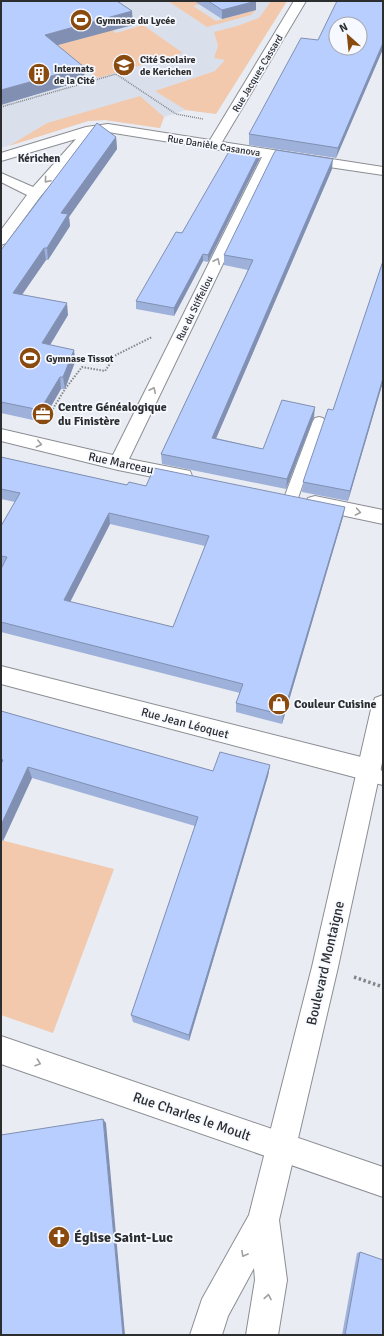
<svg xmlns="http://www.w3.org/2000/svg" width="384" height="1336" font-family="Signika,sans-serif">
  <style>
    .built { fill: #d9e0ec }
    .green { fill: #f2c9ad }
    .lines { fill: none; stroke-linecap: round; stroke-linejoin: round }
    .service-casing { stroke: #8b8e93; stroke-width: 2 }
    .minor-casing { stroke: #8b8e93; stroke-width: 2 }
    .secondary-casing { stroke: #8b8e93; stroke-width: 2 }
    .path-far2 { stroke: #848689; stroke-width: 1.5; stroke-dasharray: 1 1; stroke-linecap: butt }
    .path-far1 { stroke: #848689; stroke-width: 2; stroke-dasharray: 1.5 1.5; stroke-linecap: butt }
    .path { stroke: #848689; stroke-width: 3.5; stroke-dasharray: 2.5 2.5; stroke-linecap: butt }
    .service { fill: #fff; fill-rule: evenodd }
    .minor { fill: #fff; fill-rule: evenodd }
    .secondary { fill: #fff; fill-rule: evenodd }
    .wall { fill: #9eb1da; fill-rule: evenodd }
    .shaded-wall { fill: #8190b2 }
    .building { fill: #b8cefe; stroke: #8190b2; fill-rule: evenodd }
    .oneway { stroke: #a0a0a1 }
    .labels { text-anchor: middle; stroke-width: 3.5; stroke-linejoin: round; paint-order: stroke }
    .far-poi-label { font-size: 10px; font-weight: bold; fill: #2c2d2f; stroke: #f6f9ff; text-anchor: start }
    .far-street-label { font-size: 10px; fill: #2c2d2f; stroke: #f6f9ff }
    .far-neighbourhood-label { font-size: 11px; font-weight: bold; fill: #2d2f34; stroke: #f6f9ff }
    .poi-label { font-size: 12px; font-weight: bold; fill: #2c2d2f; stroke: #f6f9ff; text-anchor: start }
    .street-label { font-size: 12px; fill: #2c2d2f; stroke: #f6f9ff }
    .near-street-label { font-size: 14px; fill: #2c2d2f; stroke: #f6f9ff }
    .near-poi-label { font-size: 14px; font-weight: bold; fill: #2c2d2f; stroke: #f6f9ff; text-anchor: start }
  </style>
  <rect width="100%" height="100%" fill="#e9ecf2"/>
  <!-- built -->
  <path class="built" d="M1,1H287L216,114L186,110L164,117L160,128L105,120L88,121L1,148Z"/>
  <!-- green -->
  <path class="green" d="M168,1H212L193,6L216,21L256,10L251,15L207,27Z
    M271,1H287L216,114L186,110L155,91L215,71L225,60L214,58L218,46L214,32L237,26L259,18Z
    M20,17L66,43L112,30L116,33L143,25L183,53L98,78Z
    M140,96L164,117L160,128L105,120L88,121L9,146L47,123Z
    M1,840L114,869L53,1033L1,1015Z"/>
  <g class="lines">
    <!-- service casing -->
    <g class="service-casing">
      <path id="service" d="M319,417L323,418L325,421L298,498L296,501L291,503L286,501L284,498L313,421L315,418Z
        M368,768L383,771V785L362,780L360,775L362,770Z"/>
    </g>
    <!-- minor casing -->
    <g class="minor-casing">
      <path id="minor" d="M294,1H306L222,142L383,167V175L275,159L272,162L129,459L190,471L192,476L190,481L183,483L118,470L1,441V429L113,455L262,157L108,132L95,133L40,197L6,243L1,245V230L27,195L1,182V173L33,187L76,139L1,161V153L86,127L108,124L210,140Z
        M315,496L383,510V524L308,508L305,503L308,498Z
        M1,666L369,759L377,763L381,770L377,777L369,781L1,684Z
        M1,1036L383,1167V1197L1,1064Z"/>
    </g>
    <!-- secondary casing -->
    <g class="secondary-casing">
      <path id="secondary" d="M383,695V758L338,967L279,1220L287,1280L278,1335H246L255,1280L254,1268L228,1316L222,1335H190L202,1299L249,1215L312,967L372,705L375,698Z"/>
    </g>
    <!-- path-far2 -->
    <path class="path-far2" d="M1,107L116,74L176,114L203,119"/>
    <!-- path-far1 -->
    <path class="path-far1" d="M45,422L65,389L82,367L105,371L116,355L152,337"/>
    <!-- path -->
    <path class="path" d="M354,977L383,987"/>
    <!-- service -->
    <use href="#service" class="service"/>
    <!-- minor -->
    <use href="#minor" class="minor"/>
    <!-- secondary -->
    <use href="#secondary" class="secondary"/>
  </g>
  <!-- wall -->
  <path class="wall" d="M194,1H256V10L222,19Z
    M383,1V49L336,158L249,145V134L318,40Z
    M116,137L117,149L69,217L70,226L48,260H46L22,294L68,315L50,345L74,350L75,362L65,389H61L42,422L1,413V250Z
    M242,150L260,151V158L208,262L203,261L174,316L136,309V301L182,233Z
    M332,169L216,438L263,449L314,417L286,489L162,464L161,454L248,270L224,265V255Z
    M383,261V382L348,501L302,492L303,482L333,410Z
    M1,457L127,485L146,486L343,517L282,724L236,712V703L240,693L1,632V569L2,566H1V526L15,502L1,499ZM110,524L205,546L173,627L70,602Z
    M1,711L213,771L270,765L268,776L189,1041L133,1022L131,1015L195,826L32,778L3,841L1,840Z
    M360,1252L383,1335H342L357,1253Z"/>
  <!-- shaded-wall -->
  <path class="shaded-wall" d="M256,1V10L222,19V10Z
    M132,11L133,25L47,48L45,35Z
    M383,43V49L336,158L338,148Z
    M84,67L85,80L1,105V90Z
    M116,137L117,149L69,217L70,226L48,260L47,248L61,213Z
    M260,151V158L208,262V255Z
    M333,159L332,169L212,448V438Z
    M44,248L46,260L15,305L13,293Z
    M203,254V261L174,316V308Z
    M67,303L68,315L44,355L42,343Z
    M74,350L75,362L65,389L63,377Z
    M60,377L61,389L42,422L40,410Z
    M383,378V382L348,501L350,491Z
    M315,407L314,417L286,489L287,479Z
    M345,507L343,517L282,724L283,715Z
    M109,513L110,524L66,610L64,600Z
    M270,765L268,776L189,1041V1035Z
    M28,767L32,778L3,841L1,836V825Z
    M103,1119L106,1123L125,1335H123Z"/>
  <!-- building -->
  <path class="building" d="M1,1H117L132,11L45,35L84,67L1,90Z
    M208,1H256L222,10Z
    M337,1H383V43L338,148L249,134L301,38L318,40ZM336,24H360V48H336Z
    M97,123L116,137L61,213L68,214L47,248H44L13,293L67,303L42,343L74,350L63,377H60L40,410L1,402V250Z
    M231,148L242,150L243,148L260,151L208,255L203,254L174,308L136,301L176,232L182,233Z
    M276,150L333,159L212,438L263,449L282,400L315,407L287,479L161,454L253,260L224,255L274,153Z
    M383,261V378L350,491L303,482L328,409L333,410Z
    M1,457L127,485L129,482L146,486L154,468L345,507L283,715L236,703L243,684L1,622V569L7,557L1,556V526L20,493L1,489ZM109,513L209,536L173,627L64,600Z
    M1,711L213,771L220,752L270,765L189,1035L131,1015L198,817L28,767L1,825V764L3,760L1,759Z
    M103,1119L123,1335H1V1135Z
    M360,1252L383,1260V1335H345Z"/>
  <!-- one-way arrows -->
  <defs><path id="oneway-chevron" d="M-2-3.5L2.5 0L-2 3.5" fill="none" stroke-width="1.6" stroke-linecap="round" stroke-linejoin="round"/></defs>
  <g class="oneway">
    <use href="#oneway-chevron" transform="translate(47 180) rotate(131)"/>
    <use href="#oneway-chevron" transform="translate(217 261) rotate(-64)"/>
    <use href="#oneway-chevron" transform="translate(153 390) rotate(-64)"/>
    <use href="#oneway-chevron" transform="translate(39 444) rotate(13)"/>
    <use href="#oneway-chevron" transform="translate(358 512) rotate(11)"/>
    <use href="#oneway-chevron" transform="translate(38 1063) rotate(19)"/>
    <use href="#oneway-chevron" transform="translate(244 1254) rotate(119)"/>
    <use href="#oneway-chevron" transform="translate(268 1297) rotate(-80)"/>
  </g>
  <!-- icons -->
  <defs>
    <g id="stadium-disc" transform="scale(1.15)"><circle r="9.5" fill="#894a10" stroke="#f6f9ff"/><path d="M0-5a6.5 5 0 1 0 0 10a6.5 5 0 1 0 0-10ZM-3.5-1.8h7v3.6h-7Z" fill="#fff"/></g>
    <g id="school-disc" transform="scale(1.15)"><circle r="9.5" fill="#894a10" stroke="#f6f9ff"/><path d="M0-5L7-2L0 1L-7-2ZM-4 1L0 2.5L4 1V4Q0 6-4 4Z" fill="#fff"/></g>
    <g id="building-disc" transform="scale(1.15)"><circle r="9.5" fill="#894a10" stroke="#f6f9ff"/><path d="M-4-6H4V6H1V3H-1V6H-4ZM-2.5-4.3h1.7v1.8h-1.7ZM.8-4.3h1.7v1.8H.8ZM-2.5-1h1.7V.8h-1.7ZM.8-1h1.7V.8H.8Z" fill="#fff"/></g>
    <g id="office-disc" transform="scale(1.15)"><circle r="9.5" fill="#894a10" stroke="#f6f9ff"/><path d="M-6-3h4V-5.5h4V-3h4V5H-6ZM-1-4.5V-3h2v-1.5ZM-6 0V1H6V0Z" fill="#fff"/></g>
    <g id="shop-disc" transform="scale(1.15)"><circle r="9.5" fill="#894a10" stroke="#f6f9ff"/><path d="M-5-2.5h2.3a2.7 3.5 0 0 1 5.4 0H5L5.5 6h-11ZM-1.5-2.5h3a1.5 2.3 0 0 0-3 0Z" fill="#fff"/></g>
    <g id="church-disc" transform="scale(1.15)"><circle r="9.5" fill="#894a10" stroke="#f6f9ff"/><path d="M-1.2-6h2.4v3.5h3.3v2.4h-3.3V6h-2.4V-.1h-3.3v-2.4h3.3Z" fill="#fff"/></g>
  </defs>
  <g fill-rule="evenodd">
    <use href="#stadium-disc" x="81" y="20"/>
    <use href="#school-disc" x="124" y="65"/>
    <use href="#building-disc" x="39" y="74"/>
    <use href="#stadium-disc" x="30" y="358"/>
    <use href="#office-disc" x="43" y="414"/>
    <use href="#shop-disc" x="279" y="704"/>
    <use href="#church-disc" x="59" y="1237"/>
  </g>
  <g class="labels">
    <!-- far-poi labels -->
    <g class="far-poi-label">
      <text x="96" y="24">Gymnase du Lycée</text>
      <text x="140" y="63">Cité Scolaire<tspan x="140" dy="12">de Kerichen</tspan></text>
      <text x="54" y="72">Internats<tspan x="54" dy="12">de la Cité</tspan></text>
      <text x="46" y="362">Gymnase Tissot</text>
    </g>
    <!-- far-street labels -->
    <g class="far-street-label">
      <text transform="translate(257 73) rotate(-59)" y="4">Rue Jacques Cassard</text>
      <text transform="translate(214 145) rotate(9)" y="4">Rue Danièle Casanova</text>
      <text transform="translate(194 308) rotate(-64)" y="4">Rue du Stiffellou</text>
    </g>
    <!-- far-neighbourhood labels -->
    <g class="far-neighbourhood-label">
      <text x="39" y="162">Kérichen</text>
    </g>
    <!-- poi labels -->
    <g class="poi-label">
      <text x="58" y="411">Centre Généalogique<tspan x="58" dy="14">du Finistère</tspan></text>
      <text x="294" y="708">Couleur Cuisine</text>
    </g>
    <!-- street labels -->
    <g class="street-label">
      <text transform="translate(121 463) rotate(12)" y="4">Rue Marceau</text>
      <text transform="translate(185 723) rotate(15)" y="4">Rue Jean Léoquet</text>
    </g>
    <!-- near-street labels -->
    <g class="near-street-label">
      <text transform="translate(325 963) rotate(-77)" y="5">Boulevard Montaigne</text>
      <text transform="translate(192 1116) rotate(19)" y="5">Rue Charles le Moult</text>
    </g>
    <!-- near-poi labels -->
    <g class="near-poi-label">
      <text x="74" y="1242">Église Saint-Luc</text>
    </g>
  </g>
  <!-- border -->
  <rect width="384" height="1336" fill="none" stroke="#2c2d2f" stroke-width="4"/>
  <!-- north arrow -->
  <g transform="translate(348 36) rotate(333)"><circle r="19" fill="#f6f9ff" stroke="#a5a7ac"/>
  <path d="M0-3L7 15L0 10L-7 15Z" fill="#894a10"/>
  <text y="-6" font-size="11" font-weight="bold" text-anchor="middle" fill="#2c2d2f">N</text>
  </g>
</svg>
